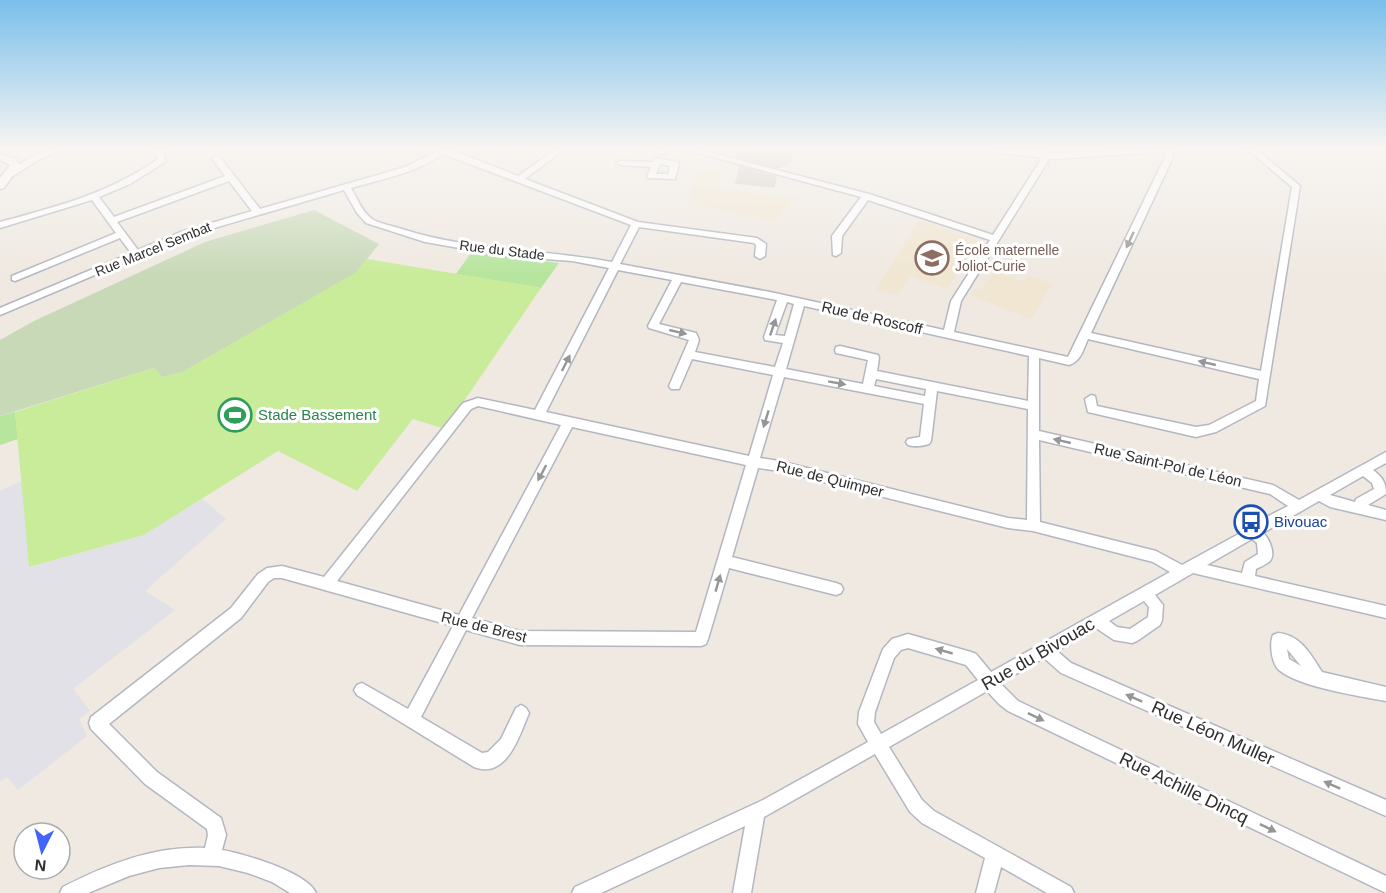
<svg xmlns="http://www.w3.org/2000/svg" width="1386" height="893" font-family="Helvetica,sans-serif">
  <style>
    .industrial { fill: #e3e1e8 }
    .education { fill: #f0e6d1 }
    .green { fill: #b6e59e }
    .cemetery { fill: #c8d9b8 }
    .pitch { fill: #c9ec9a }
    .building { fill: #cbc7bf; stroke: #cbc5ba; stroke-width: 1.5 }
    .lines { fill: none; stroke-linecap: round; stroke-linejoin: round }
    .minor-casing { stroke: #b4b7c1; stroke-width: 3 }
    .tertiary-casing { stroke: #b4b7c1; stroke-width: 3 }
    .minor { fill: #fff; fill-rule: evenodd }
    .tertiary { fill: #fff; fill-rule: evenodd }
    .oneway { fill: #969696 }
    .labels { text-anchor: middle; stroke-width: 6; stroke-linejoin: round; paint-order: stroke }
    .far-street-label { font-size: 14px; fill: #2e2e2e; stroke: #fff }
    .far-education-label { font-size: 14px; fill: #785e54; stroke: #fff; text-anchor: start }
    .street-label { font-size: 15px; fill: #2e2e2e; stroke: #fff }
    .leisure-label { font-size: 15px; fill: #27864d; stroke: #fff; text-anchor: start }
    .transit-label { font-size: 15px; fill: #164399; stroke: #fff; text-anchor: start }
    .near-street-label { font-size: 18px; fill: #2e2e2e; stroke: #fff }
  </style>
  <rect width="100%" height="100%" fill="#efe9e1"/>
  <!-- industrial -->
  <path class="industrial" d="M22,481L30,567L144,535L202,499L226,519L145,591L175,610L73,689L90,711L79,719L87,736L18,790L7,777L0,782V491Z"/>
  <!-- education -->
  <path class="education" d="M699,166L722,168L718,189L796,198L774,222L688,202Z
    M919,220L979,240L947,289L910,276L897,295L876,290Z
    M994,271L1023,282L1028,275L1052,284L1031,319L970,295L975,289L980,290Z"/>
  <!-- green -->
  <path class="green" d="M471,253L559,263L541,288L456,274Z
    M15,412L18,439L0,445V416Z"/>
  <!-- cemetery -->
  <path class="cemetery" d="M314,210L379,244L356,273L181,373L162,377L154,368L0,416V340L34,321L205,242Z"/>
  <!-- pitch -->
  <path class="pitch" d="M367,259L541,288L445,429L413,419L357,491L278,451L144,535L29,567L15,412L154,368L162,377L181,373L355,273Z"/>
  <!-- building -->
  <path class="building" d="M740,149H781L792,152L790,162L779,168L737,157Z
    M740,167L776,177L774,187L736,183Z"/>
  <g class="lines">
    <!-- minor casing -->
    <g class="minor-casing">
      <path id="minor" d="M52,149H64L40,159L13,176L6,174L34,155Z
        M155,149H163L165,162L130,184L99,197L114,217L225,176L212,158L216,156H219L260,209L405,167C418,162 436,149 449,149L518,176L556,149H565L525,179L638,222L757,238L766,244L765,256L760,259L755,256L756,245L754,243L639,227L620,264L770,292L944,330L951,301L990,240L868,200L842,236L841,253L836,256L833,255L832,236L861,197L683,149H697L869,194L993,235L1040,161L1038,149H1046L1048,161L961,301L954,332L1068,357L1165,157L1164,149H1172L1173,157L1091,333L1261,371L1292,187L1247,149H1256L1300,186L1265,406L1216,432L1196,437L1088,412L1085,399L1091,395L1095,396L1097,406L1196,427L1209,425L1256,401L1259,379L1088,339C1083,350 1081,361 1069,365L1039,358V431L1273,485L1299,500L1386,452V463L1373,470C1382,477 1386,482 1386,494L1368,505L1386,510V520L1330,507L1319,501L1263,533C1269,538 1276,554 1270,561C1267,564 1260,567 1256,569L1255,576L1386,606V618L1193,573L1155,595L1163,605L1162,620L1160,625L1137,641L1132,643L1114,640L1096,628L1057,651L1071,663L1386,800V816L1061,673L1044,658L1000,683L1018,701L1386,876V893L1008,711L999,704L987,691L889,747L922,800L934,811L1071,887L1074,893H1047L1001,867L994,893H976L985,858L922,823L910,812L875,754L764,817L751,893H733L745,826L601,893H572L575,887L763,800L868,742L858,724L859,712L883,649L892,639L908,634L971,652L976,654L991,672L1170,572L1153,562L1033,531L1008,528L779,471L758,468L732,557L836,583L841,585L843,589L841,593L836,595L729,568L708,639L706,644L701,646L520,645L466,630L421,717L482,753L488,752L501,739L516,708L521,705L526,708L529,713C520,734 507,780 474,767L357,695L354,690L357,685L362,683L408,709L453,626L282,578H274L268,582L241,618L109,724L157,772L221,818L226,835L222,850C244,854 307,872 316,893H290L272,882L248,873L219,866L189,865L159,868L129,876L88,893H60L63,887C108,864 154,846 205,848L208,835L207,829L145,784L91,729L89,723L91,717L231,608L258,574L267,568L282,566L324,577L463,403L478,398L535,410L609,268L572,261L505,256L425,242L366,223L357,213L344,190L187,236L0,315V308L131,253L120,238L15,281L12,280V276L116,233L92,200L0,228V222C56,207 110,193 158,159ZM443,154L631,225L612,262C542,249 470,251 402,229C393,226 380,224 372,219C362,212 357,198 351,188C383,179 416,173 443,154ZM229,181L252,211L181,232L138,250L117,222ZM618,270L672,280L648,326L649,328L689,340L669,386L671,389H679L692,359L773,375L749,456L546,412ZM681,282L777,300L764,337L765,340L783,343L775,367L695,352L699,340L696,333L659,324ZM787,302L794,304L785,336L775,335ZM804,306L1029,356L1028,401L877,371L879,358L878,355L840,346L836,347L835,350L836,353L868,360L863,384L786,369ZM784,377L924,404L920,437L908,439L906,442L908,445C914,447 923,446 929,444L931,441L937,391L1028,409L1027,520L1008,518L779,461L760,458ZM876,379L926,389L925,396L874,386ZM478,406L561,425L459,615L337,581L471,409ZM572,427L746,465L696,632L520,631L472,618ZM1039,440L1270,494L1288,506L1247,527L1246,530L1182,565L1156,551L1040,522ZM1363,476L1372,483L1374,489L1356,499L1355,502L1330,495ZM1252,539L1257,543L1258,554L1245,562L1242,573L1207,565ZM1144,601L1149,607L1148,617L1130,629L1117,627L1109,621ZM908,648L966,665L978,680L881,734L874,722L875,712L894,658L901,650Z
        M657,149H665L663,154H660L656,152Z
        M655,158L678,162L679,164L675,179L648,178L647,176L651,167L620,165L616,163L620,161L653,162ZM660,164L670,166L668,174H656Z
        M1278,633C1301,635 1311,655 1322,672L1386,687V701C1359,696 1299,687 1279,670C1272,664 1269,644 1273,635ZM1287,649L1301,666L1289,659Z"/>
    </g>
    <!-- tertiary casing -->
    <g class="tertiary-casing">
      <path id="tertiary" d="M987,149H1020L1054,153L1166,149L1161,152L1054,159L992,152Z
        M0,154L16,159L20,165L4,188L0,189V178L10,165L0,160Z"/>
    </g>
    <!-- minor -->
    <use href="#minor" class="minor"/>
    <!-- tertiary -->
    <use href="#tertiary" class="tertiary"/>
  </g>
  <!-- one-way arrows -->
  <defs><path id="oneway-solid" d="M-6-.8H1V-3.2L6.5 0L1 3.2V.8H-6Z" transform="scale(1.5)"/></defs>
  <g class="oneway">
    <use href="#oneway-solid" transform="translate(1130 240) rotate(115)"/>
    <use href="#oneway-solid" transform="translate(773 327) rotate(-71)"/>
    <use href="#oneway-solid" transform="translate(678 332) rotate(13)"/>
    <use href="#oneway-solid" transform="translate(566 363) rotate(-63)"/>
    <use href="#oneway-solid" transform="translate(1207 363) rotate(-167)"/>
    <use href="#oneway-solid" transform="translate(837 383) rotate(10)"/>
    <use href="#oneway-solid" transform="translate(766 419) rotate(107)"/>
    <use href="#oneway-solid" transform="translate(1062 441) rotate(-167)"/>
    <use href="#oneway-solid" transform="translate(542 473) rotate(118)"/>
    <use href="#oneway-solid" transform="translate(718 583) rotate(-74)"/>
    <use href="#oneway-solid" transform="translate(944 651) rotate(-164)"/>
    <use href="#oneway-solid" transform="translate(1134 698) rotate(-156)"/>
    <use href="#oneway-solid" transform="translate(1036 717) rotate(26)"/>
    <use href="#oneway-solid" transform="translate(1332 785) rotate(-156)"/>
    <use href="#oneway-solid" transform="translate(1268 828) rotate(26)"/>
  </g>
  <!-- sky -->
  <linearGradient id="sky" x2="0" y2="1"><stop stop-color="#7abfeb"/><stop offset="0.54" stop-color="#f8f5f2"/><stop offset="1" stop-color="#f8f5f2" stop-opacity="0"/></linearGradient>
  <rect width="1386" height="274" fill="url(#sky)"/>
  <!-- icons -->
  <defs>
    <g id="school-ring" transform="scale(1.725)"><circle r="9.5" fill="#fff" stroke="#8d6e63" stroke-width="1.5"/><path d="M0-5L7-2L0 1L-7-2ZM-4 1L0 2.5L4 1V4Q0 6-4 4Z" fill="#8d6e63"/></g>
    <g id="stadium-ring" transform="scale(1.725)"><circle r="9.5" fill="#fff" stroke="#2e9e5b" stroke-width="1.5"/><path d="M0-5a6.5 5 0 1 0 0 10a6.5 5 0 1 0 0-10ZM-3.5-1.8h7v3.6h-7Z" fill="#2e9e5b"/></g>
    <g id="bus-ring" transform="scale(1.725)"><circle r="9.5" fill="#fff" stroke="#1a4fb4" stroke-width="1.5"/><path d="M-5-6H5V4H4V6H2V4H-2V6H-4V4H-5ZM-3.5-4V0h7V-4ZM-3.5 1.2v1.5H-2V1.2ZM2 1.2v1.5H3.5V1.2Z" fill="#1a4fb4"/></g>
  </defs>
  <g fill-rule="evenodd">
    <use href="#school-ring" x="932" y="258"/>
    <use href="#stadium-ring" x="235" y="415"/>
    <use href="#bus-ring" x="1251" y="522"/>
  </g>
  <g class="labels">
    <!-- far-street labels -->
    <g class="far-street-label">
      <text transform="translate(153 249) rotate(-22)" y="5">Rue Marcel Sembat</text>
      <text transform="translate(502 250) rotate(7)" y="5">Rue du Stade</text>
    </g>
    <!-- far-education labels -->
    <g class="far-education-label">
      <text x="955" y="255">École maternelle<tspan x="955" dy="16">Joliot-Curie</tspan></text>
    </g>
    <!-- street labels -->
    <g class="street-label">
      <text transform="translate(872 318) rotate(13)" y="5">Rue de Roscoff</text>
      <text transform="translate(1168 465) rotate(13)" y="5">Rue Saint-Pol de Léon</text>
      <text transform="translate(830 479) rotate(14)" y="5">Rue de Quimper</text>
      <text transform="translate(484 627) rotate(14)" y="5">Rue de Brest</text>
    </g>
    <!-- leisure labels -->
    <g class="leisure-label">
      <text x="258" y="420">Stade Bassement</text>
    </g>
    <!-- transit labels -->
    <g class="transit-label">
      <text x="1274" y="527">Bivouac</text>
    </g>
    <!-- near-street labels -->
    <g class="near-street-label">
      <text transform="translate(1038 654) rotate(-30)" y="6">Rue du Bivouac</text>
      <text transform="translate(1213 733) rotate(24)" y="6">Rue Léon Muller</text>
      <text transform="translate(1184 788) rotate(26)" y="6">Rue Achille Dincq</text>
    </g>
  </g>
  <!-- north arrow -->
  <g transform="translate(42 851) rotate(186)"><circle r="28" fill="#ffffff" stroke="#ababab" stroke-width="1.5"/>
  <path d="M0-4.5L10 22L0 15L-10 22Z" fill="#4264fb"/>
  <text y="-9" font-size="16" font-weight="bold" text-anchor="middle" fill="#2e2e2e">N</text>
  </g>
</svg>
